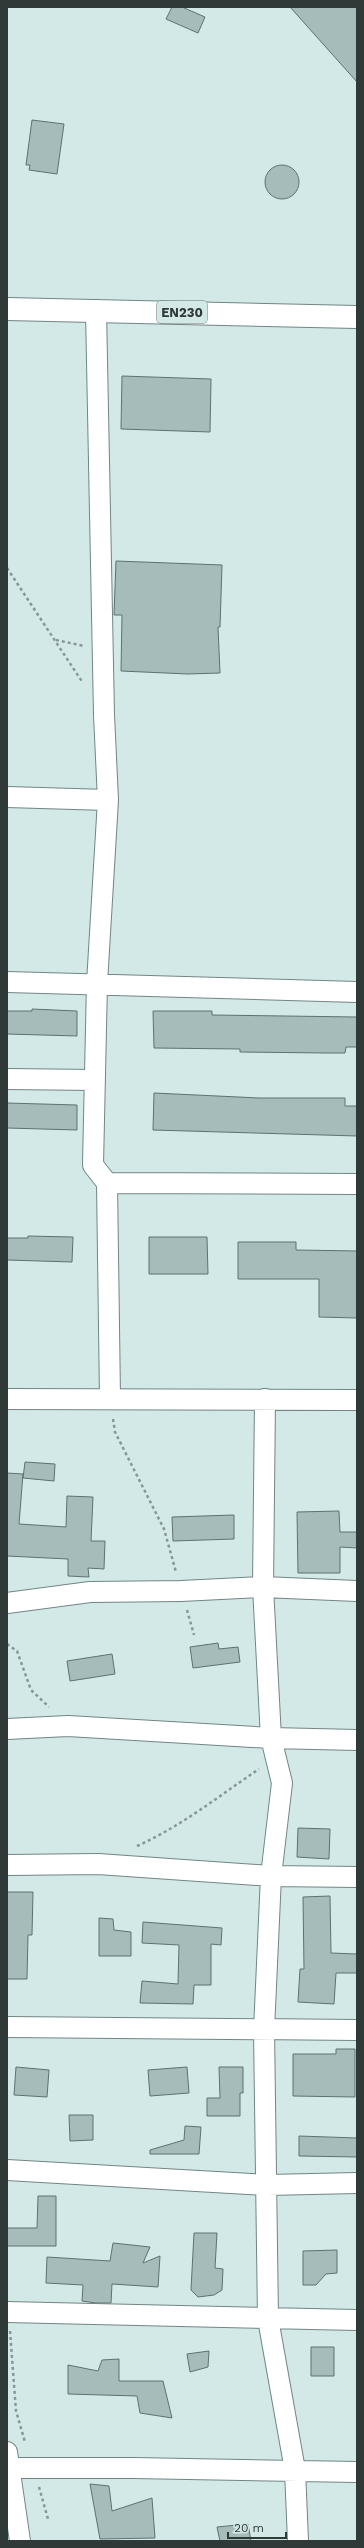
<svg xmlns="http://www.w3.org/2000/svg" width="364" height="2548" font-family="'Work Sans',sans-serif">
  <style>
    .building { fill: #a6bcbb; stroke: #5d7270 }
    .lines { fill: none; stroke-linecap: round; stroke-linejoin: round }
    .street-casing { stroke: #718684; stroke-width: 22 }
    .primary-casing { stroke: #718684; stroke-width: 24 }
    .path { stroke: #869795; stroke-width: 2.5; stroke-dasharray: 3 3; stroke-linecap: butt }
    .street { stroke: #fff; stroke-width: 20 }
    .primary { stroke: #fff; stroke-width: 22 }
    .labels { text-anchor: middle; stroke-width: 4; stroke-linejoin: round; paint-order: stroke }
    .shield { fill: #d2e9e7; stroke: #606e6c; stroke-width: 1 }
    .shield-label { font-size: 13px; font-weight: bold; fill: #2f3938 }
  </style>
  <rect width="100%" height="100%" fill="#d2e9e7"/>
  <!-- building -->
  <path class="building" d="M172,7H182L205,17L198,33L166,19Z
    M290,7H357V82Z
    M32,120L64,124L57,174L29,170L30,165H26Z
    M265 182a17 17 0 1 1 34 0a17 17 0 1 1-34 0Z
    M122,376L211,379L210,432L121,429Z
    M116,561L222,565L220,627H218L220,673L188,674L121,671L122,615H114Z
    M32,1009L77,1011V1036L7,1034V1011H32Z
    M153,1011H212V1015L357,1017V1047H346L345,1053H325L240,1052V1049L154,1048Z
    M154,1093L259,1098H345V1106H357V1136L153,1130Z
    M7,1103L77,1105V1130L7,1128Z
    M28,1236L73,1237L72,1262L7,1260V1238H28Z
    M149,1237H207L208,1274H149Z
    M238,1242H296V1250L357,1251V1318L319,1317V1279H238Z
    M25,1462L55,1464L54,1481L23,1478Z
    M7,1473L23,1474L19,1524L66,1527L67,1496L93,1497L91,1541H105L104,1569L88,1568L89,1577L68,1576V1559L7,1556Z
    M339,1511L340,1532H357V1548L340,1547V1573H298L297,1512Z
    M234,1515V1539L173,1541L172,1517Z
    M218,1643L219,1649L238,1647L240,1662L193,1668L190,1647Z
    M112,1654L115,1674L70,1681L67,1661Z
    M298,1828L330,1829L329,1859L297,1857Z
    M7,1892H33L32,1935H28L27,1979H7Z
    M330,1896L331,1953L357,1954V1973H336L334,2004L298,2002L300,1969H304L303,1897Z
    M99,1918L113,1919L114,1930L131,1932V1956H99Z
    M143,1922L222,1928L221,1945L211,1944V1985H194L193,2004L140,2003L142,1981L178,1984L179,1945L142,1943Z
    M336,2049H355V2097L293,2096V2054H336Z
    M16,2067L49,2070L47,2097L14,2095Z
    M187,2067L189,2093L150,2096L148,2070Z
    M219,2067H243V2093H240V2116H207V2098H220Z
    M69,2115H93V2140L70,2141Z
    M185,2126L201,2127L199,2154H150V2150L184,2140Z
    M299,2136L357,2138V2157L299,2156Z
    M38,2196H56V2246H7V2228H37Z
    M194,2233H217L215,2268L223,2269L222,2290L214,2295L198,2297L191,2290Z
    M113,2243L150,2247L143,2263L160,2256L158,2287L112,2284L111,2303H96L82,2301L83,2285L46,2283L47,2257L110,2261Z
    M337,2250V2273L326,2274L316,2285H303V2251Z
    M311,2347H334V2376H311Z
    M209,2351L208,2367L190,2372L187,2354Z
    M119,2359V2381H163L172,2418L140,2413L137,2396L68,2394V2365L98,2371L102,2360Z
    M90,2484L109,2486L112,2511L152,2498L155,2538L100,2539Z
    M248,2524L251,2541H220L217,2527Z"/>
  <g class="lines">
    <!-- street casing -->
    <g class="street-casing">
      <path id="street" d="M96,310L104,715L108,800L97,983L93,1165L107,1183L110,1398
        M7,797L108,800
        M7,982L357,992
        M7,1079L95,1080
        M107,1183L357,1184
        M7,1399L357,1400
        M265,1399L263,1587L271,1738L282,1783L271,1876L264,2030L268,2319L295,2470L298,2541
        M7,1603L90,1592L181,1591L263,1587L357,1591
        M7,1729L68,1726L271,1738L357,1740
        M7,1865L98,1864L271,1876L357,1877
        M7,2027L357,2030
        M7,2170L267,2185L357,2183
        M7,2312L357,2320
        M7,2452L20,2541
        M7,2468H133L357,2472"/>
    </g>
    <!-- primary casing -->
    <g class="primary-casing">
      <path id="primary" d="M7,309L357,317"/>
    </g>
    <!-- path -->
    <path class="path" d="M7,568L83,683
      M56,640L84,646
      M113,1419L115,1432L164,1529L176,1572
      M187,1610L194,1635
      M7,1644L17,1651L31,1690L49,1707
      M137,1846C180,1827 219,1796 259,1769
      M10,2331L16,2411L25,2442
      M39,2487L48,2519"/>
    <!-- street -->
    <use href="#street" class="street"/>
    <!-- primary -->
    <use href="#primary" class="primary"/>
  </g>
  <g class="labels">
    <!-- shield labels -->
    <rect class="shield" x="157" y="301" width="50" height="22" rx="3"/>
    <g class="shield-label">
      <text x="182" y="317">EN230</text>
    </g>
  </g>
  <!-- border -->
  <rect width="364" height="2548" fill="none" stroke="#2f3938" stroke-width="16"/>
  <!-- scale -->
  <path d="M228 2532v6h58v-6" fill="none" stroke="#2f3938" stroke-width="2"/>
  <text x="234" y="2532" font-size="12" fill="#2f3938" stroke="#d2e9e7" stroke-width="3" paint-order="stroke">20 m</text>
</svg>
